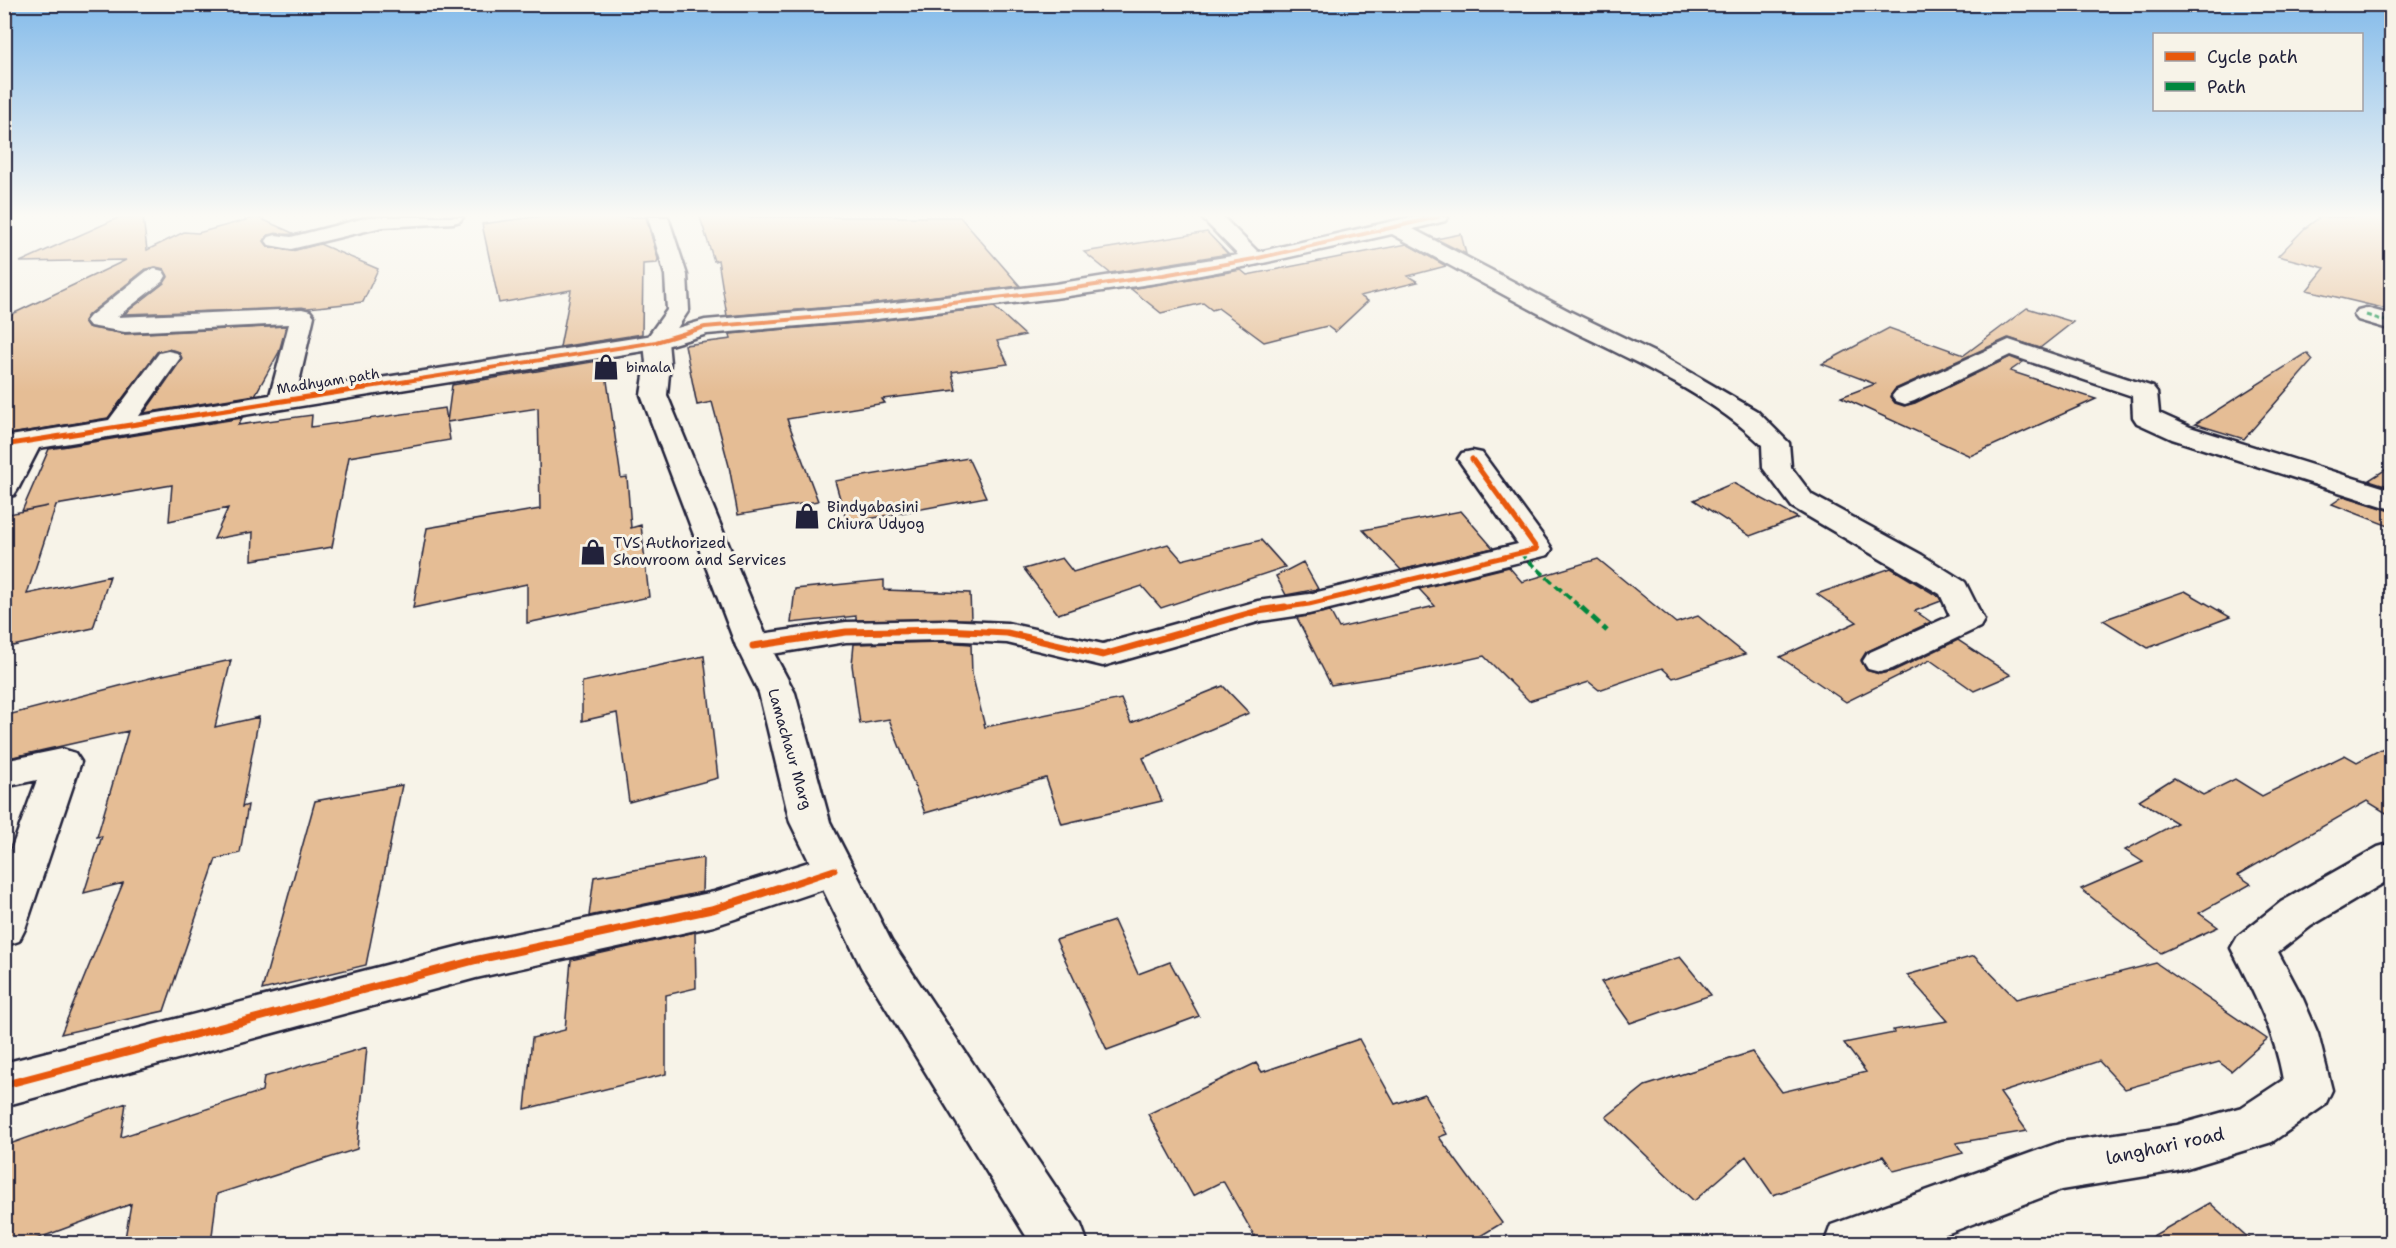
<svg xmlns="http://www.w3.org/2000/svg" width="2396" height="1248" font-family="'Shantell Sans',sans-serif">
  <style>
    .building { fill: #e5bd95; stroke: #22223b; stroke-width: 1.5 }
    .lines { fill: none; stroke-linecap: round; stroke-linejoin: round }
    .street-casing { stroke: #22223b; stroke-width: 5 }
    .primary-casing { stroke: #22223b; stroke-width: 5 }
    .street { fill: #f7f3e8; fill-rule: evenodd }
    .primary { fill: #f7f3e8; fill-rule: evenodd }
    .quiet-far2 { stroke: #00873e; stroke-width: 3; stroke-dasharray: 6 3; stroke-linecap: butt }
    .quiet-far1 { stroke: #00873e; stroke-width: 4; stroke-dasharray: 8 4; stroke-linecap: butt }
    .quiet { stroke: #00873e; stroke-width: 5; stroke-dasharray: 10 5; stroke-linecap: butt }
    .cycleway-far3-casing { stroke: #f7f3e8; stroke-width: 6 }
    .cycleway-far2-casing { stroke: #f7f3e8; stroke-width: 8 }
    .cycleway-far1-casing { stroke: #f7f3e8; stroke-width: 10 }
    .cycleway-casing { stroke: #f7f3e8; stroke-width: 12 }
    .cycleway-far3 { stroke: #e8590c; stroke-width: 4 }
    .cycleway-far2 { stroke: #e8590c; stroke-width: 5 }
    .cycleway-far1 { stroke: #e8590c; stroke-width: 7 }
    .cycleway { stroke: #e8590c; stroke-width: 8 }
    .labels { text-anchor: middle; stroke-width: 6; stroke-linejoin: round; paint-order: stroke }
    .far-poi-label { font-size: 14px; fill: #22223b; stroke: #f7f3e8; text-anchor: start }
    .far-street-label { font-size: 14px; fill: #22223b; stroke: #f7f3e8 }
    .poi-label { font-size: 15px; fill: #22223b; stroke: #f7f3e8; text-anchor: start }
    .street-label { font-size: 15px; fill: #22223b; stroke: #f7f3e8 }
    .near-street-label { font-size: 18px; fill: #22223b; stroke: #f7f3e8 }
  </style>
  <rect width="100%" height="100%" fill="#f7f3e8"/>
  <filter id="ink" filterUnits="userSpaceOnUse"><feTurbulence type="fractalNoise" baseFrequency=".0167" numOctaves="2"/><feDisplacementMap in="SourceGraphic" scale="12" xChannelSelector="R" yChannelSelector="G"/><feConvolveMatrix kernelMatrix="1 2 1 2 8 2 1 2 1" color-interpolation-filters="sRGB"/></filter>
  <g filter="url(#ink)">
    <!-- building -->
    <path class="building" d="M120,217H143L147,250L184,232L198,233L257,217L295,234L268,235L264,241L269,247L292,251L320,244L378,269L363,302L308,308L124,314L164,283L168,277L164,269L156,267L146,269L88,315L84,321L88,327L125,334L286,326L279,352L255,395L144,413L182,359L179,352L168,349L157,352L108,418L4,435V318L126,260L20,262Z
      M534,217H646L658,259L657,263L643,264L642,334L560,347L571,290L499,303L482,224Z
      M700,217H960L1020,286L868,304L727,316L718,260L714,261Z
      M2320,217H2391V310L2307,290L2325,268L2278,256L2304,229Z
      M1207,232L1228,254L1110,273L1084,252Z
      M1461,234L1466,254L1436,239Z
      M1407,244L1446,266L1408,276L1418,282L1360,296L1368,301L1335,332L1327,326L1264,342L1218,308L1212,310L1203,303L1161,313L1131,289L1241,270L1247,275Z
      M994,307L1025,335L997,341L1008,364L952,372L956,390L882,399L885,403L787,419L818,501L738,515L729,466L712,402L697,405L685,345L731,339L730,334L868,322Z
      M2027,308L2073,322L2040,348L2008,338L1895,389L1890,397L1895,403L1904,406L1915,403L2010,357L2023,362L2010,371L2096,399L1970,456L1841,397L1875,384L1822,364L1889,328L1964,355Z
      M2307,353L2313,360L2244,439L2195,424Z
      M604,360L621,478L627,477L631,528L641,525L649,597L527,623V584L413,608L427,528L540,509L538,408L447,422L452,385Z
      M445,408L450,440L349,457L332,547L252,560L253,532L214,539L228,508L169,521L172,485L56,505L27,594L110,576L93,628L4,648V515L48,506L22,511L49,449L242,418L238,425L312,415L311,427Z
      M968,458L986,497L847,523L835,481Z
      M2391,466V487L2369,480Z
      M1733,483L1798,518L1750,536L1694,500Z
      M2344,496L2391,511V527L2332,504Z
      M1461,511L1493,548L1401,570L1363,530Z
      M1261,540L1285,567L1161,608L1142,586L1058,614L1024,569L1062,558L1073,572L1168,544L1182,560Z
      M1598,559L1676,623L1698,616L1745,654L1673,678L1662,668L1599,690L1589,682L1529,701L1484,656L1412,672L1331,685L1297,618L1330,611L1339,628L1435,606L1419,589L1509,567L1522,582Z
      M1303,562L1318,589L1286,595L1276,576Z
      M1891,568L1939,597L1941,601L1915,611L1931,622L1866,652L1861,660L1866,670L1879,674L1893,671L1958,640L2011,675L1974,691L1930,660L1846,702L1780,657L1857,622L1817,594Z
      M884,580V590L970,593L971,619L856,620V616L791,623L795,589Z
      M2185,591L2230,617L2148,648L2103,620Z
      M943,642L971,644L972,674L985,727L1121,699L1131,723L1223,686L1249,713L1143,758L1162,801L1062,824L1046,778L925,813L889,719L860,724L852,665L854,644Z
      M704,656L718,778L629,802L617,713L582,721V682Z
      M231,660L215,727L259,717L242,807L248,805L240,853L216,859L164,1011L61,1034L123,883L84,893L102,836L97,837L128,731L4,759V716L154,677Z
      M2391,744V816L2367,801L2238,875L2251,884L2199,913L2218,927L2161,953L2081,889L2143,862L2125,850L2177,823L2139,800L2174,778L2203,795L2235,779L2262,796L2345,755L2357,762Z
      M402,785L366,965L262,990L315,801Z
      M703,858L702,892L589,916L594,877Z
      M1114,921L1138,974L1170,962L1199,1016L1107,1050L1056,940Z
      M695,932L696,988L666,995V1074L525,1109L532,1038L565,1030L571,960Z
      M1974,956L2016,999L2156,963L2267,1039L2231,1071L2219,1062L2125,1089L2099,1061L2000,1093L2027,1131L1956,1143L1963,1153L1894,1171L1883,1156L1773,1195L1746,1156L1694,1201L1606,1117L1645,1086L1752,1052L1782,1092L1866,1072L1844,1043L1894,1033L1893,1030L1948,1021L1907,975Z
      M1680,957L1711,995L1630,1023L1601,982Z
      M1359,1039L1395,1104L1424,1094L1447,1134L1439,1137L1502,1223L1467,1244H1259L1223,1181L1193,1196L1148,1114L1256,1063L1262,1072Z
      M367,1047L357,1149L217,1194L211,1244H124L131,1204L23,1244H4V1146L126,1103L121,1137L262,1091L264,1077Z
      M2210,1203L2255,1244H2139Z"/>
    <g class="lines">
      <!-- street casing -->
      <g class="street-casing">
        <path id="street" d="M369,217H463L460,221L453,223L382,227L291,249L269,245L266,241L269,237L276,235L291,237Z
          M1201,217H1223L1258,252L1411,217H1448L1445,221L1413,229L1569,311L1664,357L1757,411L1789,443L1791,467L1812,495L1922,555L1965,582L1984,620L1980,627L1892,669L1880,672L1868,669L1863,661L1868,653L1950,616L1940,594L1792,507L1763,468L1762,445C1705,390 1623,357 1553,321C1499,293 1446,263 1392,234L1254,265L1163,282L1055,298L868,320L707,334L656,349L39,448L18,489L14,495L4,497V461L9,452L4,453V437L109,420L159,353L168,351L177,353L180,358L139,416L270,395L289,324L125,332L90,326L86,321L90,316L147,271L155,269L163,271L166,276L163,281L117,317L302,309L310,311L314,316L297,391L653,335L705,320L868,306L1055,284L1238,255Z
          M2366,308L2392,315V330L2358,320L2354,315L2358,310Z
          M2009,340L2153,387L2157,392L2159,413L2190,427L2392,490V509L2172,439L2137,423L2133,417L2132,396L2010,355L1914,401L1905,404L1896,401L1892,396L1896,391Z
          M1472,451L1482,453L1548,543L1552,549L1548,555L1309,614L1261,621L1103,666L1007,643L943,640L846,642L753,657L741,653L736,646L741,639L753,635L846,622L943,620L1007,623L1103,644L1258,601L1309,594L1518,544L1458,459L1462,453Z
          M62,749L75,753L81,762L25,929L19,941L4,946V869L37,780L4,787V761Z
          M2392,843V878L2311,926L2278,952L2303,999L2318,1034L2332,1090L2325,1105L2272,1142L2177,1171L2061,1190L1920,1244H1824L1831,1225L2061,1142L2177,1125L2242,1107L2283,1080C2275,1032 2253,991 2231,948L2238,936L2281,902L2378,847Z
          M834,854L848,859L854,870L848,881L714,926L476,978L4,1106V1063L476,942L714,892Z"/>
      </g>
      <!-- primary casing -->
      <g class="primary-casing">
        <path id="primary" d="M648,217H668L687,275L689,310L668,342L670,363L667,395L770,646L795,693L830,822L891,941L1081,1225L1088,1244H1031L861,967L790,822L759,693L736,646L641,395L646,363L644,342L667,310L665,275Z"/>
      </g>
      <!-- street -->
      <use href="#street" class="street"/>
      <!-- primary -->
      <use href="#primary" class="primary"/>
      <!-- quiet-far2 -->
      <path class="quiet-far2" d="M2366,315L2392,323"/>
      <!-- quiet-far1 -->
      <path class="quiet-far1" d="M1520,553L1582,609"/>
      <!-- quiet -->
      <path class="quiet" d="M1581,607L1607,631"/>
      <!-- cycleway-far3 casing -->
      <g class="cycleway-far3-casing">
        <path id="cycleway-far3" d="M356,389L656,342L705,327L868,313L1055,291L1163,275L1254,259L1438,217"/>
      </g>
      <!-- cycleway-far2 casing -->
      <g class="cycleway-far2-casing">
        <path id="cycleway-far2" d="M4,445L365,388
          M1274,609L1309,604L1537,549L1472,459"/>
      </g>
      <!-- cycleway-far1 casing -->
      <g class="cycleway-far1-casing">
        <path id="cycleway-far1" d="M753,646L846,632L943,630L1007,633L1103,655L1258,611L1285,607
          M774,890L834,870"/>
      </g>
      <!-- cycleway casing -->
      <g class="cycleway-casing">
        <path id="cycleway" d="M4,1085L476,960L714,909L778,888"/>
      </g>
      <!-- cycleway-far3 -->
      <use href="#cycleway-far3" class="cycleway-far3"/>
      <!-- cycleway-far2 -->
      <use href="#cycleway-far2" class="cycleway-far2"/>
      <!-- cycleway-far1 -->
      <use href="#cycleway-far1" class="cycleway-far1"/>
      <!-- cycleway -->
      <use href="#cycleway" class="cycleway"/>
    </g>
  </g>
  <!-- sky -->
  <linearGradient id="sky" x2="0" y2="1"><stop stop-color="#84bbea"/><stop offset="0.55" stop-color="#fbfaf5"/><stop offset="1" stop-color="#fbfaf5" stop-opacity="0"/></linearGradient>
  <rect width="2396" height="392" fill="url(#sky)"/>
  <!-- icons -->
  <defs>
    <g id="shop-bare" transform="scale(2.07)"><path d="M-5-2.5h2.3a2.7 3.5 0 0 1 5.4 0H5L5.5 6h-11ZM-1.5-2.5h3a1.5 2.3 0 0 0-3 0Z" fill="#22223b" stroke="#f7f3e8" stroke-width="2.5" paint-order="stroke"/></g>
  </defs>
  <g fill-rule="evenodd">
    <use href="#shop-bare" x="606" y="367"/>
    <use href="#shop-bare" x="807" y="516"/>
    <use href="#shop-bare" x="593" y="552"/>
  </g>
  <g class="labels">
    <!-- far-poi labels -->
    <g class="far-poi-label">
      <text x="626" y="372">bimala</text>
    </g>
    <!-- far-street labels -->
    <g class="far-street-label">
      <text transform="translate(328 381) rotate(-9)" y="5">Madhyam path</text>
    </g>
    <!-- poi labels -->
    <g class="poi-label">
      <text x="827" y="512">Bindyabasini<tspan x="827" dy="17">Chiura Udyog</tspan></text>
      <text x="613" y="548">TVS Authorized<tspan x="613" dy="17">Showroom and Services</tspan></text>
    </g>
    <!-- street labels -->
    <g class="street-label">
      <text transform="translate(790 749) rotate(74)" y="5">Lamachaur Marg</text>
    </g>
    <!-- near-street labels -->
    <g class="near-street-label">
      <text transform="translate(2165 1146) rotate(-12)" y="6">langhari road</text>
    </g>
  </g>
  <!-- margin -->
  <rect width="2396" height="1248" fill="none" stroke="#f7f3e8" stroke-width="24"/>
  <rect x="12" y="12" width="2372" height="1224" fill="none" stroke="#22223b" stroke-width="2" filter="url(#ink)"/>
  <!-- legend -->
  <rect x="2153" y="33" width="210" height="78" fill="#f7f3e8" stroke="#a29fa3" stroke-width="1.5"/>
  <rect x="2165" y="52" width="30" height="9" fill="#e8590c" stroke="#a29fa3" stroke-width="1.5"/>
  <text x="2207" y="63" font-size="18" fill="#22223b">Cycle path</text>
  <rect x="2165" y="82" width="30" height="9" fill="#00873e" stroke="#a29fa3" stroke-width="1.5"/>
  <text x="2207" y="93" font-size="18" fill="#22223b">Path</text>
</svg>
